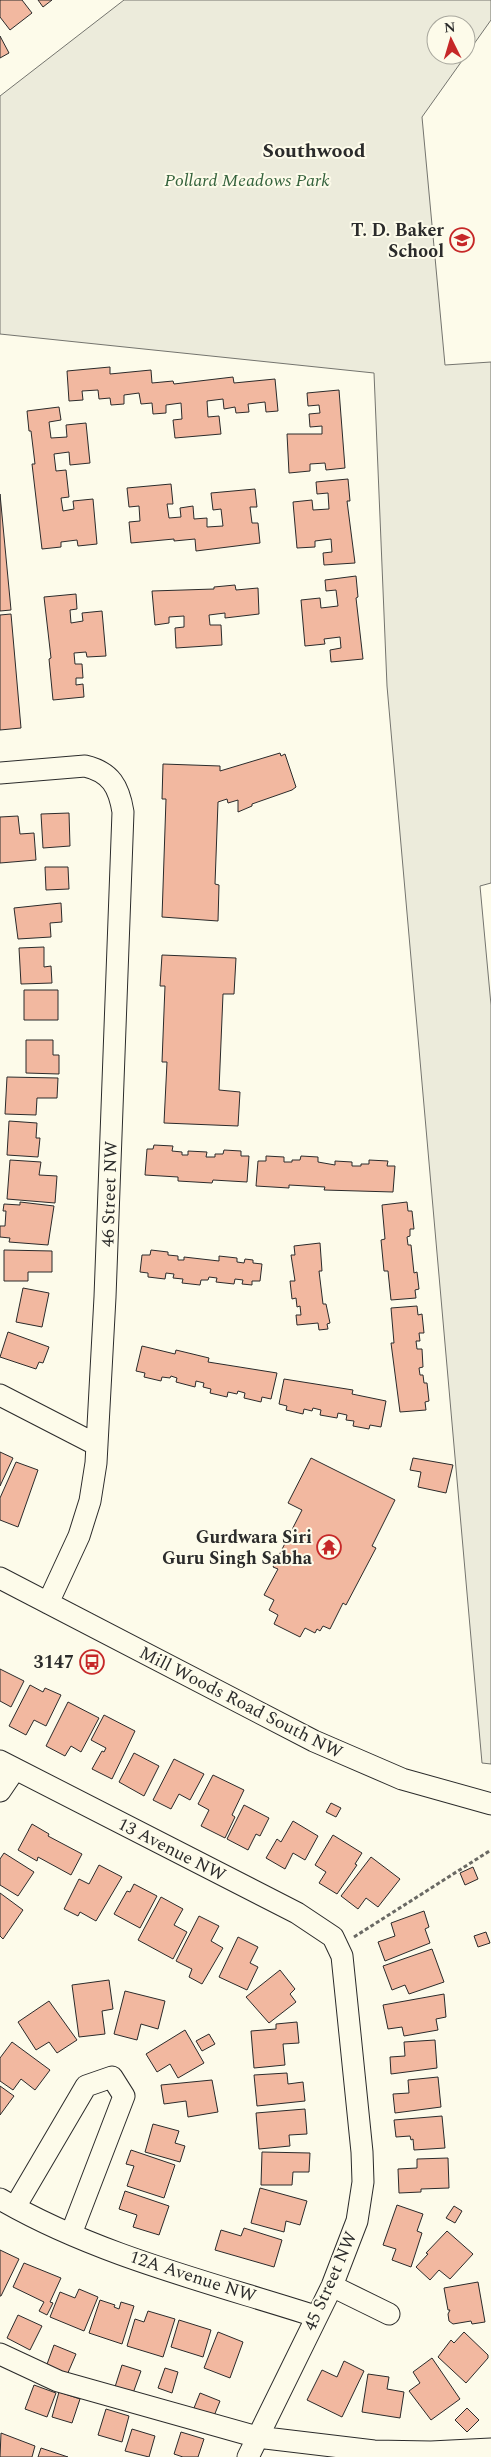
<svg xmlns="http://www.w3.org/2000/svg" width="491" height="2457" font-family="Spectral,serif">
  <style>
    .green { fill: #ecebdb; stroke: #74746e; fill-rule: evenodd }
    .building { fill: #f2b8a0; stroke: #2b2b2b }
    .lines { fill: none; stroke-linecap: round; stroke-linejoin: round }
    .minor-casing { stroke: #2b2b2b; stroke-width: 23 }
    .path { stroke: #6a6964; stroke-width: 3; stroke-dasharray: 4 2.5; stroke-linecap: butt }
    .minor { stroke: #fdfbea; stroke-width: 21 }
    .labels { text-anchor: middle; stroke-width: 4; stroke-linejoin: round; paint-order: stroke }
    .park-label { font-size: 18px; font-style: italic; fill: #34623c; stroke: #fdfbea }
    .poi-label { font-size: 18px; font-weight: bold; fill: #2b2b2b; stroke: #fdfbea; text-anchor: end }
    .street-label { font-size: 18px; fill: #2b2b2b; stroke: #fdfbea }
    .quarter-label { font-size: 20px; font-weight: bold; fill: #2b2b2b; stroke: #fdfbea }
  </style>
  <rect width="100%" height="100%" fill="#fdfbea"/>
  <!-- green -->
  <path class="green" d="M124,0H491V20L422,117L445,365L491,362V883L480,886L491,1005V1764L482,1763L387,686L374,373L0,334V96ZM436,25H466V55H436Z"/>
  <!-- building -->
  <path class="building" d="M0,0H22L32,13L10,30L0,17Z
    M38,0H52L43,7Z
    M0,36L9,53L0,58Z
    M110,367V374L151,370L152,383L173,381L174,384L233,377L234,383L275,379L278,411L266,412L265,402L248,404L249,412L236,413L235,407L224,409L223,399L207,401L208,417L219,416L221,434L175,438L173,420L182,419L181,403L166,405V413L153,414L152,403L141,404L139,393L124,395V404L111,405L110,398L99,399L98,390L82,391L83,400L69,401L67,371Z
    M339,390L345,468L326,470L325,463L310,464V471L289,473L287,434H322V426L310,427L309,414L320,413L319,405L308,406L307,393Z
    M59,407L61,420L49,422L51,438L67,437L66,425L86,423L90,463L70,465L69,452L54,454L56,471L66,470L69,497L61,498L63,511L74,509L73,501L93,499L97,544L78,546L77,540L61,542V547L42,549L32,464H35L31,431H29L27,411Z
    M348,479L350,501H347L355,563L324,565L323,553L332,552L331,539L315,541V547L297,548L293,502L312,500L313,510L329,509L328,493L317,494L316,482Z
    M171,484L173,504H167L169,518L181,517L180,508L193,506L194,519L207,518V527L223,526L221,509L213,510L211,493L255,489L257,507H250L252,523H258L260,543L196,551L195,539L174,541V539L131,543L129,522L140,521L139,506L129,507L127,488Z
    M0,494L11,610L0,611Z
    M356,576L358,597L356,598L363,659L331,662L330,650L341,648L340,637L324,639L325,644L305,646L301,600L320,598L321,608L338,606L336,590L326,591L325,580Z
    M235,585L236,590L258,588L259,614L225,618V613L209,615L210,625H221L222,645L176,648L175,628L184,627V616L169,617V623L155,625L152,591L214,589V587Z
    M76,594L77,609L70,610L71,623L83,621L82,613L102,611L106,656L87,657L86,652L74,653L75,664H82L83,678H76V685L83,684L84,697L53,700L49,659L51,658L44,597Z
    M11,614L21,728L0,730V615Z
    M280,753L281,756L285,754L296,787L292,790L252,804V806L238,812V800L228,803L227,799L218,802L215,884L219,885L218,921L162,917L166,799H162L163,764L220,766V771Z
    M69,813L70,846L43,848L41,814Z
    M18,816L20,834L34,833L36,860L0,863V817Z
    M45,867H68L69,889L46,890Z
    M61,903L62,922L50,923L51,937L18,939L14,908Z
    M44,947V967L51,966L52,983L21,984L19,948Z
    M162,955L236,958L234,994H223L219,1090L240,1092L238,1126L164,1123L167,1062H162L165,986H160Z
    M24,990H58V1020H24Z
    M26,1040H53V1055H59V1074L26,1073Z
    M7,1077L58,1078L57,1098H37L36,1115L5,1114Z
    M9,1121L37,1123L36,1138H40L38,1157L7,1155Z
    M154,1145L173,1146L172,1151L182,1152V1155H188V1151L207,1152L206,1157H215V1154H223L224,1150L241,1151V1156H249L247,1182L213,1180L212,1183L178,1181V1177L145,1175L147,1149H153Z
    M266,1156L284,1157V1162H292V1160H300L301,1156L318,1157V1162L335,1165V1161L352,1162V1166H361V1164H369V1160L388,1161L387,1166H395L393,1192L324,1190L325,1187L289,1185V1188L256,1186L258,1161H266Z
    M10,1160L41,1162L39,1175L57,1176L55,1203L7,1199Z
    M20,1202L54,1206L48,1245L9,1242L10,1238L0,1237V1226H5L6,1211H3L4,1204L20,1205Z
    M407,1202L408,1211H412L414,1229H410V1236L407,1237L408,1245H411L414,1273L417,1272L419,1289L415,1290L416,1298L391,1300L388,1271H384L381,1240L385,1239L382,1205Z
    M320,1243L322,1271H319L323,1304H326L330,1323L327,1324L328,1329L319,1330L318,1323L297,1325L296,1315H301L300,1306L297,1307L296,1298L292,1299L290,1281H295L291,1255H295L294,1246Z
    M4,1250L52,1251V1272H28V1281H4Z
    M151,1250L168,1252V1255L178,1256V1260H184V1257L219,1261V1256L237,1258V1262L244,1263L245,1259L253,1260V1263L262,1264L260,1281H252V1285L242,1284L243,1280L235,1279L234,1284L216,1282L217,1278L209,1277L208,1280H201L200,1285L182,1283L183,1279L173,1278L174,1274L166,1273L165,1279L148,1277V1273L140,1272L142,1255H150Z
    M23,1288L49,1293L42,1327L16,1322Z
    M417,1306L418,1315L422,1314L424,1333H419L420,1341H416L417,1349H422L423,1367L419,1368L420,1375H423L424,1383H427L429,1401L425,1402L426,1410L400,1412L391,1343H394L391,1308Z
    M8,1332L49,1347L43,1363L39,1362L36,1369L0,1357Z
    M142,1346L175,1354L176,1350L209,1358L208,1362L277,1373L271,1399L262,1397L261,1402L244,1398L245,1393L238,1391L237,1394L228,1392L227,1397L210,1393L211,1389L203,1387L204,1383L196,1381L195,1387L176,1382L177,1378L171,1376L170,1378L162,1377L161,1381L144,1377L145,1373L136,1371Z
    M284,1379L353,1390L352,1394L386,1401L381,1427L370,1425L369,1429L353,1426L354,1421L346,1420L347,1415L338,1413L337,1418L320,1415L321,1410L313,1408L312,1411L304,1409L303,1414L286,1410L287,1406L279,1404Z
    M0,1452L13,1458L0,1486Z
    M311,1458L395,1500L372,1546L376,1548L346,1605L343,1603L330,1629L323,1626L320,1631L317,1629L315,1633L305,1628L300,1637L274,1624L278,1615L269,1610L274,1600L264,1595L278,1569L273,1567L302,1510L288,1503Z
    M413,1458L453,1465L446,1493L418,1487L421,1472L410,1470Z
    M16,1462L38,1470L18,1527L0,1520V1498Z
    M0,1669L24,1681L11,1707L0,1701Z
    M30,1685L43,1692L45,1688L61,1695L46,1726L34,1720L26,1735L9,1726Z
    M68,1702L99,1718L81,1752L71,1746L65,1756L46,1746Z
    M104,1715L135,1731L112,1779L92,1769L102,1751L104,1752L106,1748L91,1740Z
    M134,1753L159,1766L144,1796L119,1782Z
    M174,1759L204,1774L190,1800L179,1794L171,1809L153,1800Z
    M213,1775L244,1790L232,1815L235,1817L225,1838L201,1826L209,1810L198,1804Z
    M331,1803L341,1808L336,1817L326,1812Z
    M244,1805L269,1818L260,1836L256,1834L248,1850L227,1839Z
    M293,1821L318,1836L305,1860L293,1853L285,1869L266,1858L277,1839L281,1842Z
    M32,1824L49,1834L48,1836L82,1854L71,1875L38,1857L37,1861L18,1850Z
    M333,1835L362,1853L355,1864L357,1865L337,1894L319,1883L326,1872L315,1865Z
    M4,1853L34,1872L18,1896L0,1885V1859Z
    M371,1857L400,1879L378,1907L366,1898L358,1909L341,1896Z
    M99,1865L122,1877L96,1921L80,1912L78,1916L64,1909L79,1879L89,1884Z
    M473,1867L478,1879L465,1885L460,1873Z
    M134,1884L157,1896L140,1928L114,1914L127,1891L130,1892Z
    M0,1893L23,1910L3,1939L0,1936Z
    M161,1897L183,1909L174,1925L187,1932L173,1959L138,1940Z
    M424,1911L429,1927L425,1929L430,1943L385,1961L378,1942L395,1936L391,1923Z
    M199,1916L219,1926L211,1941L223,1948L202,1984L189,1977L192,1969L176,1961Z
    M486,1932L490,1943L478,1947L474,1936Z
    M238,1937L258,1947L250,1963L258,1967L247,1990L219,1977Z
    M432,1949L444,1982L409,1994L405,1985L392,1990L383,1966Z
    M280,1970L295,1989L290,1994L296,2002L269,2023L246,1997Z
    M109,1980L113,2009L102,2011L105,2034L79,2037L72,1985Z
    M125,1991L165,2001L158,2029L141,2024L137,2040L114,2034Z
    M444,1994L446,2017L436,2019L438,2030L404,2036L402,2027L388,2029L383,2005Z
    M49,2001L77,2040L57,2053L49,2042L36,2050L18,2022Z
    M297,2022L299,2043L283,2044L285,2065L254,2068L251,2031L276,2029V2024Z
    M185,2030L204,2063L178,2078L170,2064L157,2072L146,2054Z
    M209,2034L215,2044L202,2051L196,2041Z
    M435,2040L437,2068L391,2074L390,2057L405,2056L404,2042Z
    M12,2042L50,2070L35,2090L21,2079L13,2090L0,2081V2058Z
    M287,2073L288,2084L303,2082L305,2101L257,2106L254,2075Z
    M438,2077L441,2107L395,2113L393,2094L409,2093L408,2080Z
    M212,2080L218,2112L188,2117L186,2101L164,2104L161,2085Z
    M0,2086L14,2096L0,2115Z
    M305,2109L307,2134L289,2135L290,2146L259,2149L256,2113Z
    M442,2116L445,2148L414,2150L413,2139L411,2140L410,2136L396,2137L394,2120Z
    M153,2124L179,2131L175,2143L185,2146L180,2162L145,2152Z
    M131,2150L175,2165L164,2198L127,2186L134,2166L126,2164Z
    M262,2152L310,2153L309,2172H293L292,2185H261Z
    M448,2158L449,2188L421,2189V2192L399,2193L398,2169L417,2168V2159Z
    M260,2188L307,2201L300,2225L286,2221L284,2232L251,2223Z
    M125,2191L169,2206L159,2235L133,2227L137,2215L119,2209Z
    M397,2205L423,2214L417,2231L422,2233L411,2267L392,2260L396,2249L383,2245Z
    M454,2206L462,2211L455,2223L446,2218Z
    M244,2228L282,2240L274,2267L215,2250L221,2230L241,2236Z
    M447,2231L473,2254L450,2279L439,2270L430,2280L416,2267L428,2254L426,2253Z
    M0,2250L19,2259L1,2296H0Z
    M24,2263L61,2278L50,2302L53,2303L47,2315L39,2311L44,2302L13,2287Z
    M478,2282L485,2322L472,2324L471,2321L453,2324L449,2321L448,2314L450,2310H448L444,2288Z
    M79,2289L98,2297L84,2331L50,2317L60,2292L75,2298Z
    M100,2300L115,2305L114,2307L119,2309L121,2302L134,2306L122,2344L89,2333Z
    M148,2311L175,2319L163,2357L127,2346L135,2319L144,2322Z
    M18,2315L42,2326L30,2350L7,2338Z
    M179,2320L211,2330L203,2357L171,2347Z
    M218,2332L243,2342L230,2378L204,2368Z
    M464,2332L488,2355V2358L466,2383L438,2357L451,2340L454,2343Z
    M54,2345L76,2354L67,2375L46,2367Z
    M432,2358L460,2399L431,2420L409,2391L420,2383L413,2372Z
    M344,2361L364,2371L342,2417L307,2400L322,2370L337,2377Z
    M122,2365L141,2371L132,2396L114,2390Z
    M165,2368L178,2372L172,2393L158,2388Z
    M368,2374L389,2377L387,2389L404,2392L400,2418L362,2412Z
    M34,2385L56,2393L47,2417L25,2409Z
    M59,2392L80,2399L72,2423L52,2417Z
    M200,2393L220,2401L212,2421L192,2413Z
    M467,2408L479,2420L467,2432L455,2420Z
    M106,2409L129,2416L122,2442L98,2435Z
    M132,2429L155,2436L149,2457L125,2451Z
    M181,2432L204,2439L198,2457H183L174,2454Z
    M1,2433L35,2446L32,2457H0Z
    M41,2448L68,2457H38Z"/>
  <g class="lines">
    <!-- minor casing -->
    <g class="minor-casing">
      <path id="minor" d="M0,773L85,766C111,772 119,787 123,812L105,1297L96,1463L90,1501L79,1536L48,1603
        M0,1395L97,1445
        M0,1578L314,1741L402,1779L491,1804
        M0,1761L297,1913L333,1937L342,1956L362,2152L363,2182L357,2221L332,2286L248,2457
        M0,1791L15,1769
        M0,2199C96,2255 209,2282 315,2316
        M15,2207L86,2086L112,2077L124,2096L71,2234
        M332,2286L389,2314
        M0,2354L58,2381L257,2437L374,2451L431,2452L491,2449"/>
    </g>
    <!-- path -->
    <path class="path" d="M354,1937L491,1850"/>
    <!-- minor -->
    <use href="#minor" class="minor"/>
  </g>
  <!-- icons -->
  <defs>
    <g id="school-ring" transform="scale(1.25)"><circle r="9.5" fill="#fdfbea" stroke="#c62828" stroke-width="1.5"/><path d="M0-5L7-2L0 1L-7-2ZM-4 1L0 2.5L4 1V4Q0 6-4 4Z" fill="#c62828"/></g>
    <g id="temple-ring" transform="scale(1.25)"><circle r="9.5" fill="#fdfbea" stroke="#c62828" stroke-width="1.5"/><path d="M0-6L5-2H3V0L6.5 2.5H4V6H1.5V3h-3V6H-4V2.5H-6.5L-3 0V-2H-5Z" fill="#c62828"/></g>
    <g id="bus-ring" transform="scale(1.25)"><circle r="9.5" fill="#fdfbea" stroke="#c62828" stroke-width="1.5"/><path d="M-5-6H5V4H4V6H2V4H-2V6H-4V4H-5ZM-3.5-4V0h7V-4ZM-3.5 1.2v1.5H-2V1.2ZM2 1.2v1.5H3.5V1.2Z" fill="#c62828"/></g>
  </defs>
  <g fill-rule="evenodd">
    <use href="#school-ring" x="462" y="240"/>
    <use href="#temple-ring" x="329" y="1547"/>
    <use href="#bus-ring" x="92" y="1662"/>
  </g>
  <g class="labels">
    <!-- park labels -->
    <g class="park-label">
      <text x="247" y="186">Pollard Meadows Park</text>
    </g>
    <!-- poi labels -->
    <g class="poi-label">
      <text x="444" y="236">T. D. Baker<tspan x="444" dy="21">School</tspan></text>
      <text x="312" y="1543">Gurdwara Siri<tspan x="312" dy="21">Guru Singh Sabha</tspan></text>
      <text x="74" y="1668">3147</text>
    </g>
    <!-- street labels -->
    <g class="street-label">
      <text transform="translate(109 1194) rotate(-88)" y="6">46 Street NW</text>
      <text transform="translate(241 1702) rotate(27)" y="6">Mill Woods Road South NW</text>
      <text transform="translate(172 1849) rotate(27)" y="6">13 Avenue NW</text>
      <text transform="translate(193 2276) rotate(18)" y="6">12A Avenue NW</text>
      <text transform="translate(330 2281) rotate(-66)" y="6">45 Street NW</text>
    </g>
    <!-- quarter labels -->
    <g class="quarter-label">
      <text x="314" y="157">Southwood</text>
    </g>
  </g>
  <!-- north arrow -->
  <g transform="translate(451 40) rotate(355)"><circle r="24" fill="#fdfbea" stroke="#a9a89e"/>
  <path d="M0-4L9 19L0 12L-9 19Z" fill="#c62828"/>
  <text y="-8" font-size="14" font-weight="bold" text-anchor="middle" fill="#2b2b2b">N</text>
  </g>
</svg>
